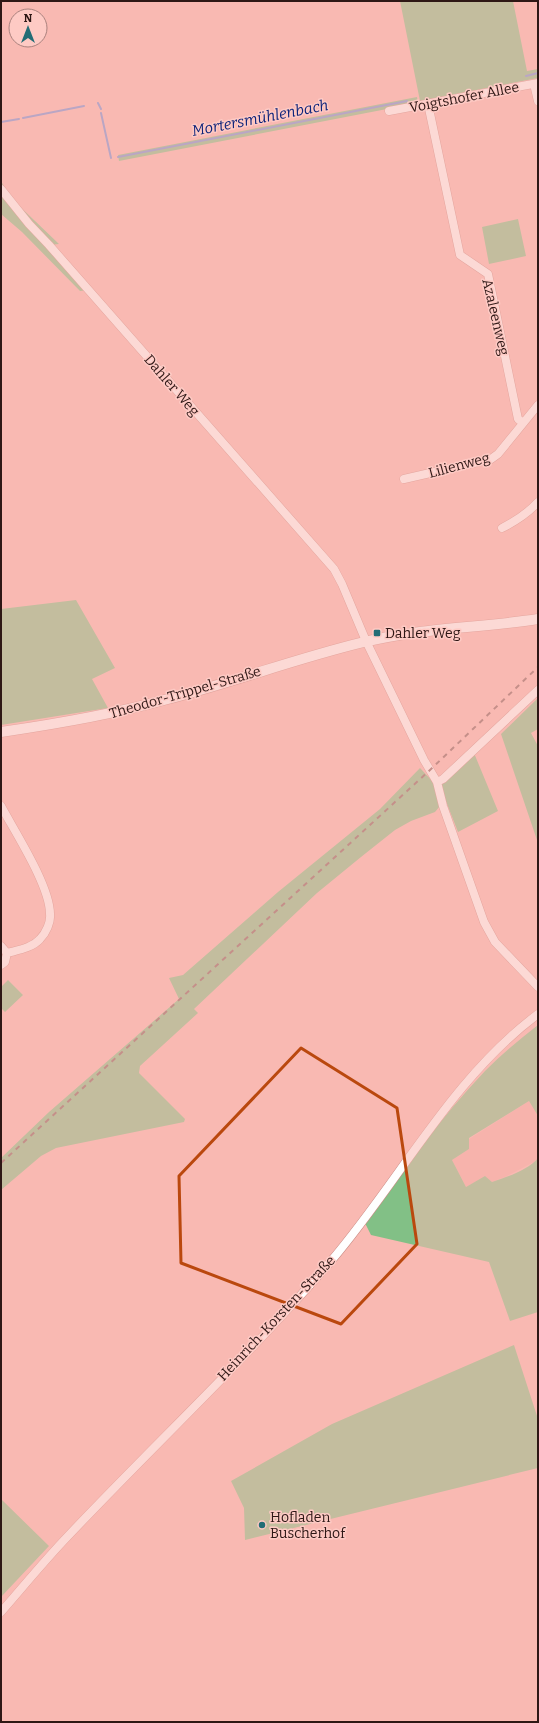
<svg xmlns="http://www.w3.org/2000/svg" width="539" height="1723" font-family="Bitter,serif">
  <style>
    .built { fill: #f4aca4 }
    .green { fill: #82c086 }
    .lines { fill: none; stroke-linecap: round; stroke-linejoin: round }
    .stream { stroke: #6e8ed9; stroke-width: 2 }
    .minor-casing { stroke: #cb8e87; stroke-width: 9 }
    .major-casing { stroke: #cb8e87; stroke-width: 11 }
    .minor { stroke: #fff; stroke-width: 8 }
    .major { stroke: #fff; stroke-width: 10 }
    .rail { stroke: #855c58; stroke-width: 2; stroke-dasharray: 5 5; stroke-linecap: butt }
    .marked { fill: none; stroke: #ba480e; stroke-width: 3; stroke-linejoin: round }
    .poi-dot { fill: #236d76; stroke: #fecac4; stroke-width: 1.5 }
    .labels { text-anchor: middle; stroke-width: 3; stroke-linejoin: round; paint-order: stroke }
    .street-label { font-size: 14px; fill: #2e1715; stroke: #fecac4 }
    .poi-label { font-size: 14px; fill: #2e1715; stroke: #fecac4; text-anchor: start }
    .water-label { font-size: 15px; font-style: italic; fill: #0d237a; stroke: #fecac4 }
  </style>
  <rect width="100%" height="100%" fill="#f9b9b2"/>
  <!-- built -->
  <path class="built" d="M529,1101L538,1116V1158L534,1162L505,1177L492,1182L485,1177L466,1187L452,1160L469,1149V1139Z"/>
  <!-- green -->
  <path class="green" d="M400,1H513L527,71L538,69V78L420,101Z
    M417,97L418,103L119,161L118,155Z
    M1,181L10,197L59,244L50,245L89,290L80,291L22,232L1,214Z
    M518,219L526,256L489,264L482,227Z
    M76,600L115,668L92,679L108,708L1,725V609Z
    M538,698V729L531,733L538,746V843L501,734Z
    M474,753L498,811L458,832L440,786Z
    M420,768L435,784L440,806L435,812L411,821L395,830L361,857L317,893L194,1009L198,1013L140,1066L139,1073L185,1119L184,1122L56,1148L41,1156L1,1190V1158L49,1112L179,999L169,978L183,975L278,892L380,809Z
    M8,980L23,995L5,1012L1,1008V987Z
    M538,1025V1116L529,1101L469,1138V1149L452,1160L466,1187L485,1176L492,1182C507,1177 528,1170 538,1158V1312L510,1321L489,1262L371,1235L365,1223C403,1171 440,1118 485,1071C502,1054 520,1039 538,1025Z
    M514,1345L538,1419V1468L245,1540L244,1508L231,1481L332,1424Z
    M1,1499L49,1546L1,1597Z"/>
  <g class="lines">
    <!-- stream -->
    <path class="stream" d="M526,76L538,73
      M98,103L101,109
      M101,113L111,158
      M23,118L84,106
      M1,122L19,119
      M118,157L407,101"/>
    <!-- minor casing -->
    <g class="minor-casing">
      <path id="minor" d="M534,84L538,101
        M428,104L460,255L488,274L518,419L522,422
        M389,111L538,83
        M1,189L29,224L49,245L334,569L342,584L366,641L424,760L437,782L443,806L484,922L495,942L538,987
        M404,479L491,459L498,454L538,405
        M502,528C516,521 527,514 538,502
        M437,782L443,779L538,690
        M1,806C15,832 50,886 50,914C51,922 46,933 40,939C32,948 18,950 7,953
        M1,946L7,953L5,962L1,965
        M1,1612C23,1587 44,1561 68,1536C155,1444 248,1357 331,1261C401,1179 451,1079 538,1014"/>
    </g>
    <!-- major casing -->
    <g class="major-casing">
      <path id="major" d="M1,732C56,724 110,715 164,700C231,683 297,658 364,642C421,628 480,628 538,619"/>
    </g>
    <!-- minor -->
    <use href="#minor" class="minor"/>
    <!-- major -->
    <use href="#major" class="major"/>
    <!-- rail -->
    <path class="rail" d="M1,1163L430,770L538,667"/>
  </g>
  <!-- marked area -->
  <path d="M0 0H539V1723H0ZM301,1048L397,1108L417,1244L341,1324L181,1263L179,1176Z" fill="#f9b9b2" fill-opacity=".55" fill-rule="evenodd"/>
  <path class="marked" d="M301,1048L397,1108L417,1244L341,1324L181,1263L179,1176Z"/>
  <!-- markers -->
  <g class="poi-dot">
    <rect x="373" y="629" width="8" height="8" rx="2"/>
    <circle cx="262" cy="1525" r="4"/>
  </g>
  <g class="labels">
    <!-- street labels -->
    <g class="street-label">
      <text transform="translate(464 97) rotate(-11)" y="5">Voigtshofer Allee</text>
      <text transform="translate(496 317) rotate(77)" y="5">Azaleenweg</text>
      <text transform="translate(172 385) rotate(49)" y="5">Dahler Weg</text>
      <text transform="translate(459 465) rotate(-15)" y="5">Lilienweg</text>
      <text transform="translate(185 692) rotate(-16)" y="5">Theodor-Trippel-Straße</text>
      <text transform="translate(276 1318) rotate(-47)" y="5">Heinrich-Korsten-Straße</text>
    </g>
    <!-- poi labels -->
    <g class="poi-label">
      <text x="385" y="638">Dahler Weg</text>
      <text x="270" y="1522">Hofladen<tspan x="270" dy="16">Buscherhof</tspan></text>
    </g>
    <!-- water labels -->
    <g class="water-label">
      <text transform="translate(260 118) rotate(-11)" y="5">Mortersmühlenbach</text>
    </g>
  </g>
  <!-- border -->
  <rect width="539" height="1723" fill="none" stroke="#2e1715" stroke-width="4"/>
  <!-- north arrow -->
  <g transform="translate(28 28)"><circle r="19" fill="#fecac4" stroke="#ab827e"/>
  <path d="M0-3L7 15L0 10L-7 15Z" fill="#236d76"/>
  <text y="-6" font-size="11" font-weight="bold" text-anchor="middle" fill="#2e1715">N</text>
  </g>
</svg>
